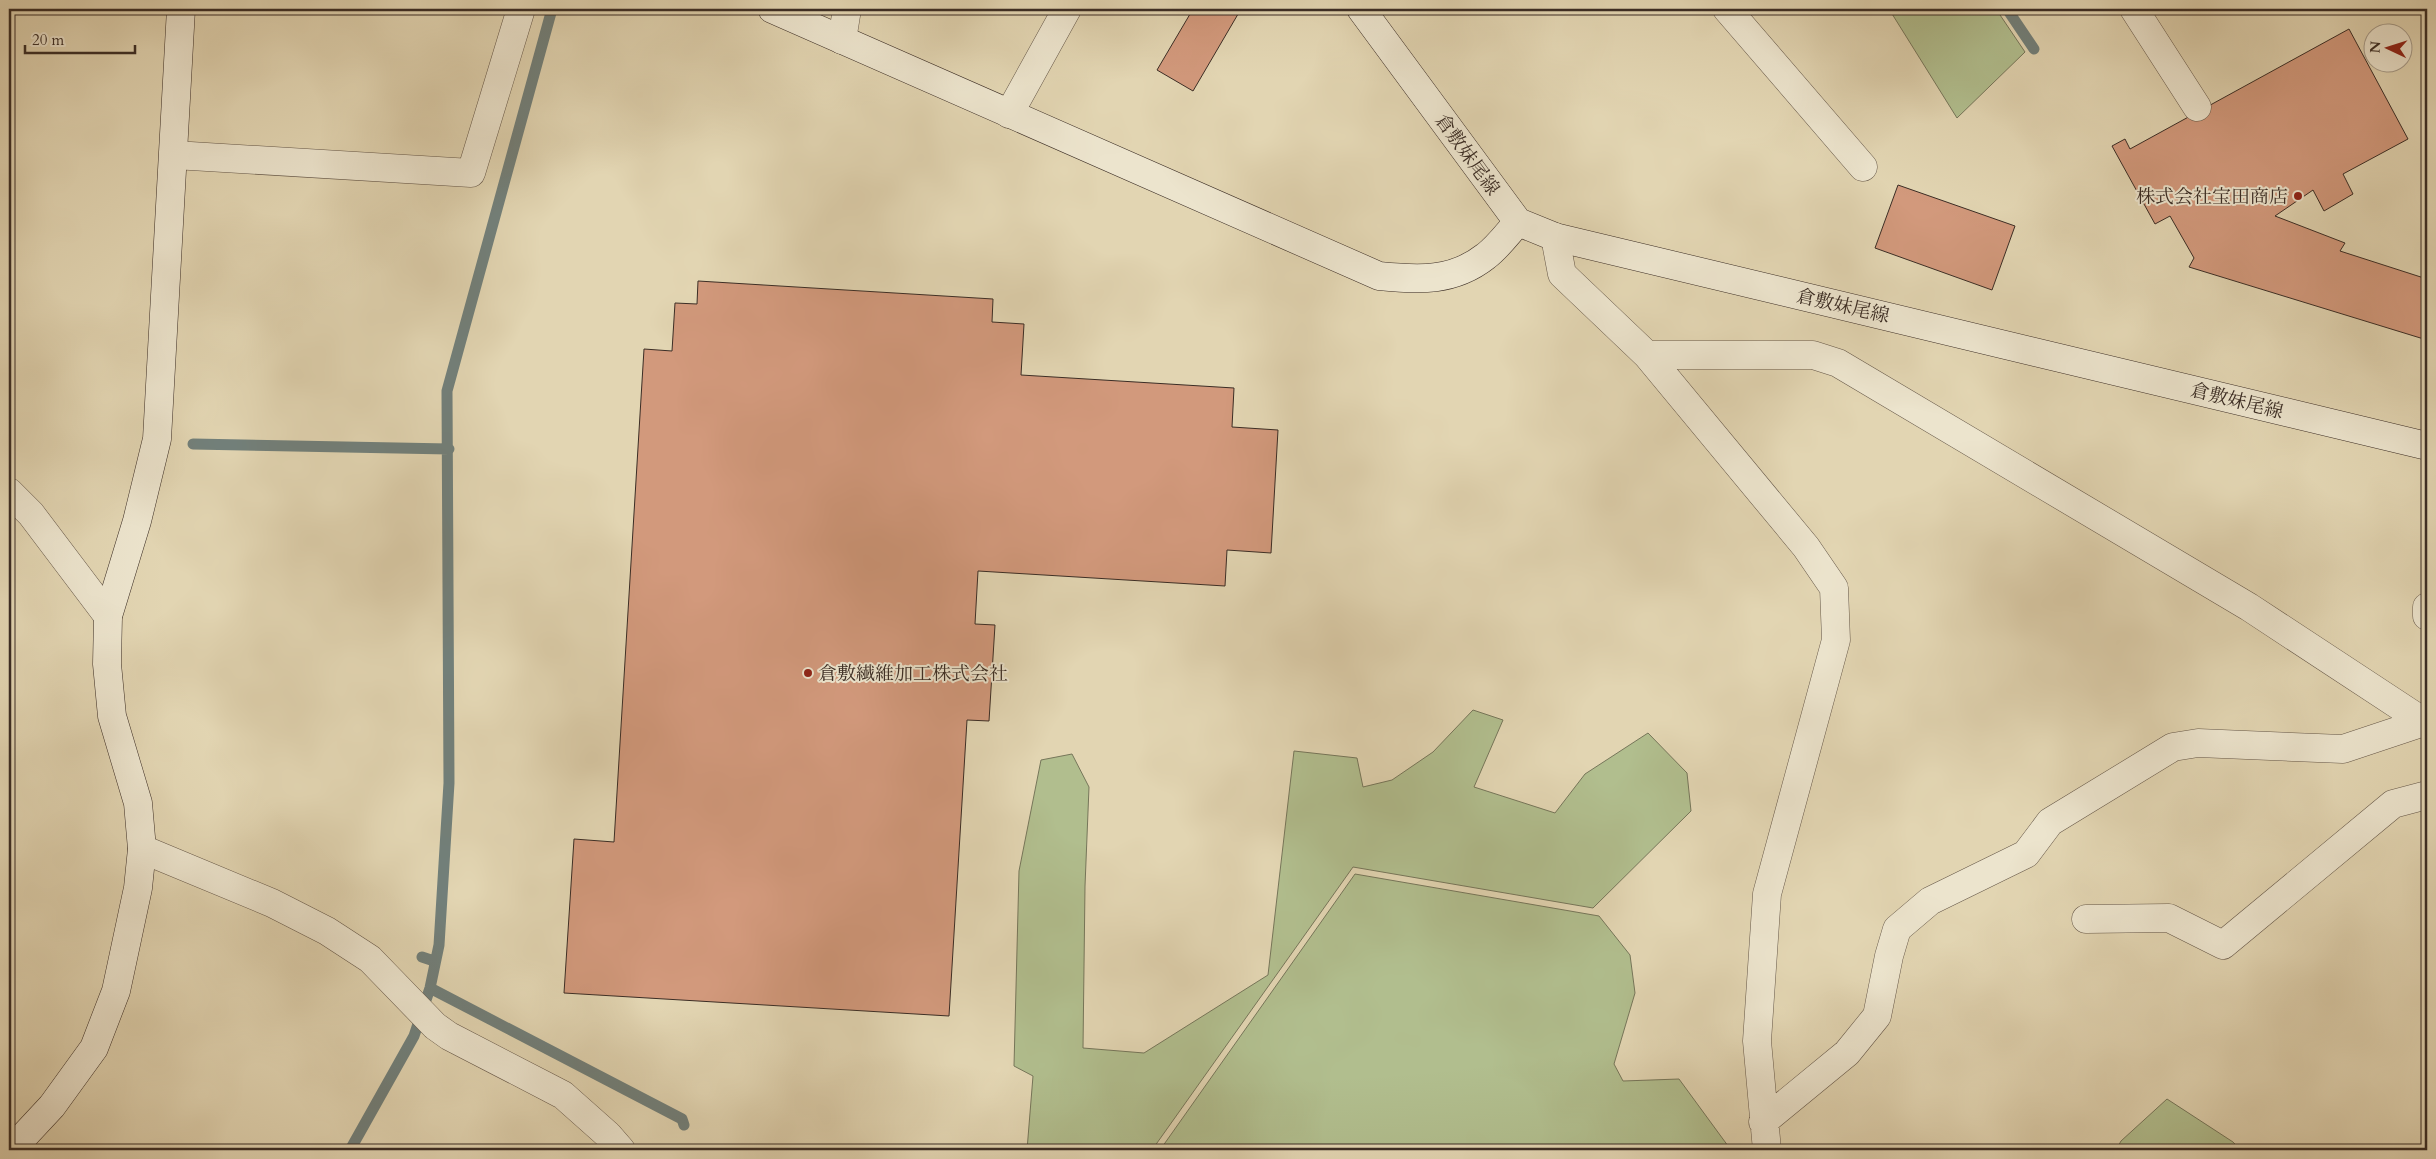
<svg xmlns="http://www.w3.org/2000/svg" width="2436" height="1159" font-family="Cardo,'Noto Serif JP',serif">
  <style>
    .green { fill: #b1be8e; stroke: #76765a }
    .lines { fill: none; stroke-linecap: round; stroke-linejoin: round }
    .stream { stroke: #72807b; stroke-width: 11 }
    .building { fill: #d2997c; stroke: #3b2d25 }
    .street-casing { stroke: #655748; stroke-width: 29 }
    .secondary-casing { stroke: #3b2d25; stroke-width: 29 }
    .street { stroke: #ece4cd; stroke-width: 28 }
    .secondary { stroke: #ece4cd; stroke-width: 28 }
    .poi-dot { fill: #8f2418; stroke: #ece4cd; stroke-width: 2 }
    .labels { text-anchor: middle; stroke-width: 4; stroke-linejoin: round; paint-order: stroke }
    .street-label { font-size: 19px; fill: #3b2d25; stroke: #ece4cd }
    .poi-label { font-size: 19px; fill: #3b2d25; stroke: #ece4cd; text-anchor: end }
  </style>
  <rect width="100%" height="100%" fill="#e2d5b2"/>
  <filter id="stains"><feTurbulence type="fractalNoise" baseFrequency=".004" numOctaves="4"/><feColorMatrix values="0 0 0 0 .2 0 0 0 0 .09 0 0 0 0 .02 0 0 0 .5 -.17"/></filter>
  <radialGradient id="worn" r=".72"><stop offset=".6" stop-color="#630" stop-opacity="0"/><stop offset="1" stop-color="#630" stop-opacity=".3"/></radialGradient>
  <!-- green -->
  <path class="green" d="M1889,9H1996L2025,52L1957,118Z
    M1473,710L1503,720L1474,787L1555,813L1585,774L1648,733L1687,773L1691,811L1593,908L1353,867L1152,1150H1027L1033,1076L1014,1066L1019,871L1041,760L1072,754L1089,787L1085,886L1083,1048L1144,1053L1268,975L1294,751L1357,758L1363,787L1392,780L1433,752Z
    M1355,874L1599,916L1630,955L1635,993L1614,1064L1623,1081L1679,1079L1731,1150H1160Z
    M2167,1099L2233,1142L2241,1150H2116L2121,1141Z"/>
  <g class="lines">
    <!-- stream -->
    <path class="stream" d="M2007,9L2034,49
      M193,444L449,449
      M422,957L434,961
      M430,988L682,1119L684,1125
      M350,1150L414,1036L430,988L439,945L449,783L447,391L552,9"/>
  </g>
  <!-- building -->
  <path class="building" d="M1193,9H1241L1193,91L1157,70Z
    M2349,29L2408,139L2343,174L2353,194L2324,211L2313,190L2275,216L2345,243L2340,251L2427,279V340L2189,267L2194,258L2170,216L2155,224L2112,146L2125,139L2130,149Z
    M1898,185L2015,226L1992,290L1875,248Z
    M698,281L993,299L992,322L1024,324L1021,375L1234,388L1232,427L1278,430L1271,553L1227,550L1225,586L978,571L975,624L995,625L989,721L967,720L949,1016L564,993L574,839L614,842L644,349L672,351L675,303L697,304Z"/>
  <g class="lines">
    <!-- street casing -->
    <g class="street-casing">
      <path id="street" d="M1727,9L1863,167
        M2134,9L2197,107
        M842,40L847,9
        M1009,114L1067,9
        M174,155L471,173L521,9
        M1555,237L1562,274L1647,355L1806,547L1834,588L1836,640L1767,894L1757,1041L1767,1150
        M1647,355H1813L1838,363L2249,607L2427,724
        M9,492L31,514L108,616
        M2427,607V616
        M142,849L272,903L327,931L370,959L435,1026L449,1036L563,1095L608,1135L621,1150
        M2086,919L2169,918L2223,945L2393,804L2427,795
        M1763,1122L1847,1053L1877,1016L1889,956L1897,929L1930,901L2026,854L2050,822L2173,747L2198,743L2343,749L2424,722L2427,719"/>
    </g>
    <!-- secondary casing -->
    <g class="secondary-casing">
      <path id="secondary" d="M772,9L1379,276C1419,280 1453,282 1486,256C1498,247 1508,233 1518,222
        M1361,9L1518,222L1555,237L2427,446
        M11,1150L52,1106L94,1048L116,991L138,888L142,849L138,803L112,716L107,664L108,616L137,521L157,439L181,9"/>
    </g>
    <!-- street -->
    <use href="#street" class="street"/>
    <!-- secondary -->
    <use href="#secondary" class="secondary"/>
  </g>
  <!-- markers -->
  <g class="poi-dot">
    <circle cx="2298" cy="196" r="5"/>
    <circle cx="808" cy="673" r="5"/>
  </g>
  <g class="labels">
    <!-- street labels -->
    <g class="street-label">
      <text transform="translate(1468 154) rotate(54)" y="7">倉敷妹尾線</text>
      <text transform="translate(1843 305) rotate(13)" y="7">倉敷妹尾線</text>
      <text transform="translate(2237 400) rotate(14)" y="7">倉敷妹尾線</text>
    </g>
    <!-- poi labels -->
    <g class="poi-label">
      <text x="2288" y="203">株式会社宝田商店</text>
      <text x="818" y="680" text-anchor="start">倉敷繊維加工株式会社</text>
    </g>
  </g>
  <!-- margin -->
  <rect width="2436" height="1159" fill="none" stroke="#e2d5b2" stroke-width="30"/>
  <rect x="10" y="10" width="2416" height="1139" fill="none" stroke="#3b2d25" stroke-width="2.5"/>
  <rect x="15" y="15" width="2406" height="1129" fill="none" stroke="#3b2d25"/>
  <!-- north arrow -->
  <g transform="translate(2388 48) rotate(274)"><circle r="24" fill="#ece4cd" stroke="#a59b8a"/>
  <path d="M0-4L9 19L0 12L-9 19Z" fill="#8f2418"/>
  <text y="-8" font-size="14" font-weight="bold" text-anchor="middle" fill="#3b2d25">N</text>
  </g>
  <!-- scale -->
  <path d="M25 45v8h110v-8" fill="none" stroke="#3b2d25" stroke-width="2.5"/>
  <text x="32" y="45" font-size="15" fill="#3b2d25" stroke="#ece4cd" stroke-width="4" paint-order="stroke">20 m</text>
  <rect width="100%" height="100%" filter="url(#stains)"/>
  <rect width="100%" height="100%" fill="url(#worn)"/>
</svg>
